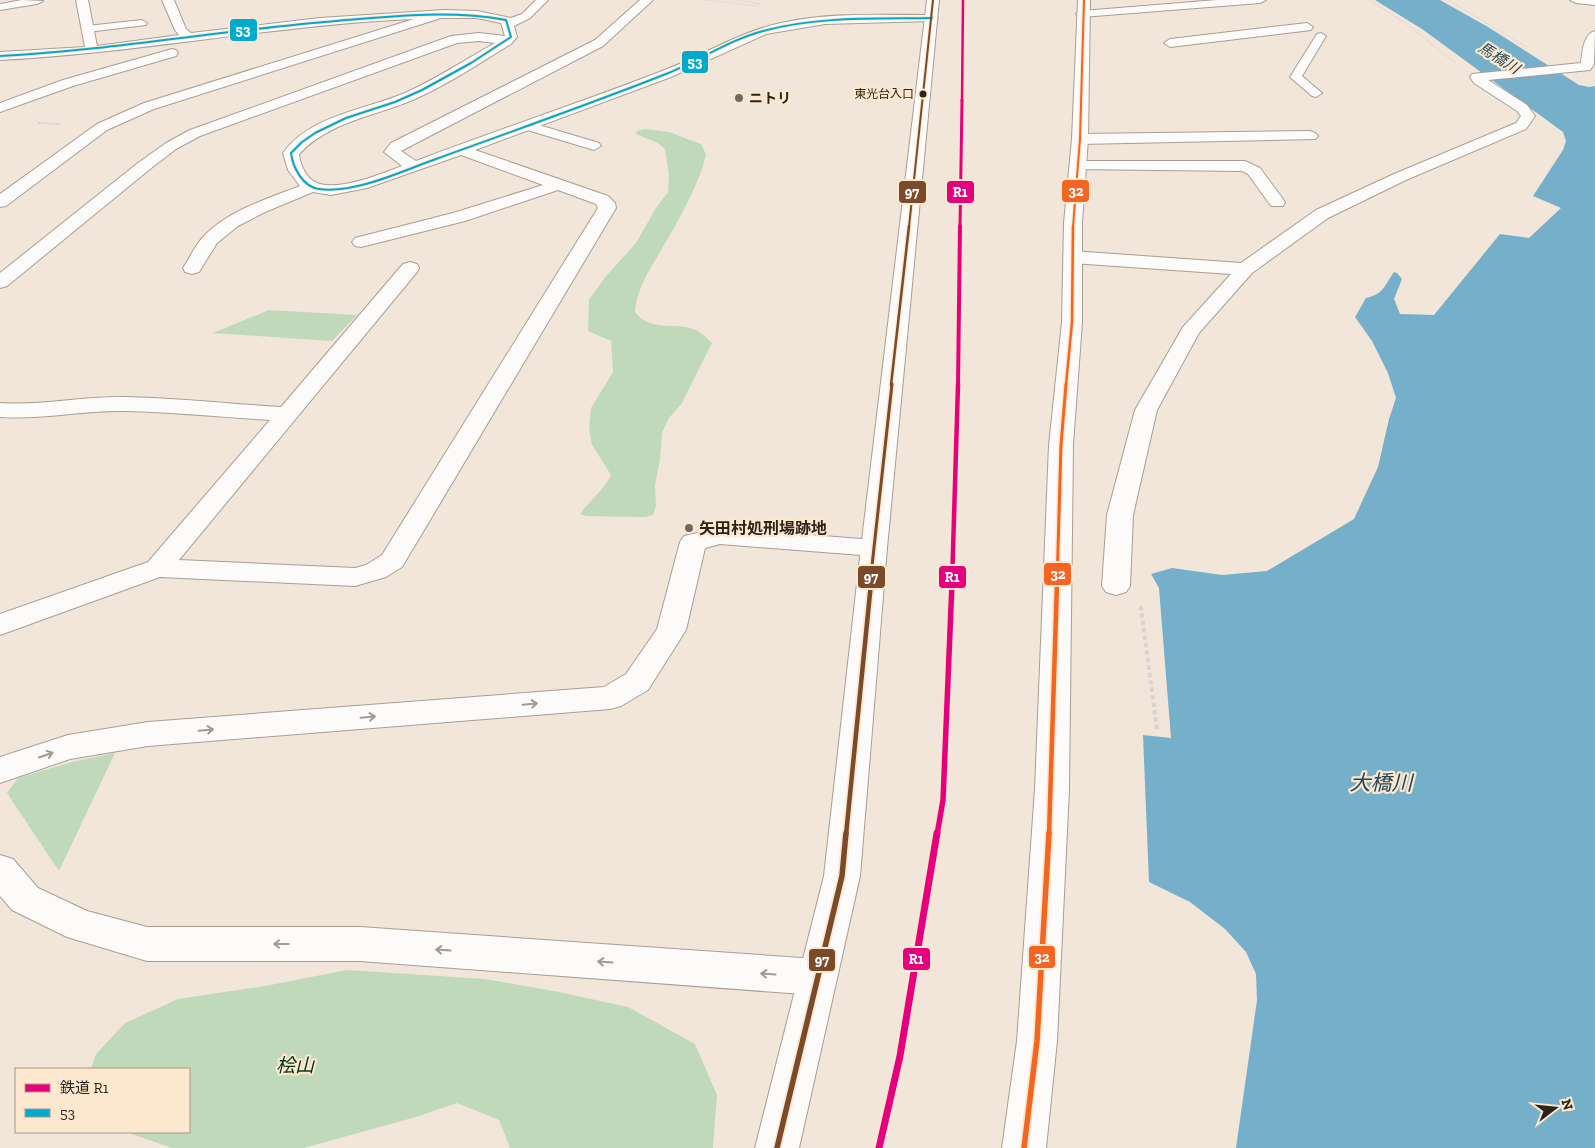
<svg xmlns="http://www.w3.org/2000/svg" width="1595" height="1148" font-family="'Zilla Slab','Noto Sans JP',serif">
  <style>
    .green { fill: #c1d9bb }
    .water { fill: #75afca }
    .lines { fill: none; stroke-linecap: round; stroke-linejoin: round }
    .service-casing { stroke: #a79e94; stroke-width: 2 }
    .minor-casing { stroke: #a79e94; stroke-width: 2 }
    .tertiary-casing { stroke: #a79e94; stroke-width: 2 }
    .trunk-casing { stroke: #a79e94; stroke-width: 2 }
    .path-far2 { stroke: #d8d4d1; stroke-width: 1; stroke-dasharray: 2 1; stroke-linecap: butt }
    .path-far1 { stroke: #d8d4d1; stroke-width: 2; stroke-dasharray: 2 1; stroke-linecap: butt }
    .path { stroke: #d8d4d1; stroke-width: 4; stroke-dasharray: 4.5 3; stroke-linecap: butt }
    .service { fill: #fdfbf9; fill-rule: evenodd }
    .minor { fill: #fdfbf9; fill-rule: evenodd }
    .tertiary { fill: #fdfbf9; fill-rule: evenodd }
    .trunk { fill: #fdfbf9; fill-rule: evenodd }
    .bus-1-casing { stroke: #fce7cf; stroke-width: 4 }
    .bus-2-far4-casing { stroke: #fce7cf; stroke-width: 4 }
    .bus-2-far3-casing { stroke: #fce7cf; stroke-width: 5 }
    .bus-2-far2-casing { stroke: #fce7cf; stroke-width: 6 }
    .bus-2-far1-casing { stroke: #fce7cf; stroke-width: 8 }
    .bus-2-casing { stroke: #fce7cf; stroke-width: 9 }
    .bus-3-far4-casing { stroke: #fce7cf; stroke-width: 4 }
    .bus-3-far3-casing { stroke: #fce7cf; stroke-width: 5 }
    .bus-3-far2-casing { stroke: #fce7cf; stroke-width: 6 }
    .bus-3-far1-casing { stroke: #fce7cf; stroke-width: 8 }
    .bus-3-casing { stroke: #fce7cf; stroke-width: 9 }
    .bus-1 { stroke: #00a9ce; stroke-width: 2 }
    .bus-2-far4 { stroke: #7a4b2a; stroke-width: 2 }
    .bus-2-far3 { stroke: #7a4b2a; stroke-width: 2.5 }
    .bus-2-far2 { stroke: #7a4b2a; stroke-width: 3 }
    .bus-2-far1 { stroke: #7a4b2a; stroke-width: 4.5 }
    .bus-2 { stroke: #7a4b2a; stroke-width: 5.5 }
    .bus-3-far4 { stroke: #f26522; stroke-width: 2 }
    .bus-3-far3 { stroke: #f26522; stroke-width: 2.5 }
    .bus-3-far2 { stroke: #f26522; stroke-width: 3 }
    .bus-3-far1 { stroke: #f26522; stroke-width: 4.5 }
    .bus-3 { stroke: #f26522; stroke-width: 5.5 }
    .rail-1-far5-casing { stroke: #fce7cf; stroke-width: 4.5 }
    .rail-1-far4-casing { stroke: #fce7cf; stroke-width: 5 }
    .rail-1-far3-casing { stroke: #fce7cf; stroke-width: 6 }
    .rail-1-far2-casing { stroke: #fce7cf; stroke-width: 8 }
    .rail-1-far1-casing { stroke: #fce7cf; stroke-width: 9 }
    .rail-1-casing { stroke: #fce7cf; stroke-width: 11 }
    .rail-1-far5 { stroke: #e5007d; stroke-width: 2.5 }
    .rail-1-far4 { stroke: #e5007d; stroke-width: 3 }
    .rail-1-far3 { stroke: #e5007d; stroke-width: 4 }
    .rail-1-far2 { stroke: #e5007d; stroke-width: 4.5 }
    .rail-1-far1 { stroke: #e5007d; stroke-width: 5.5 }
    .rail-1 { stroke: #e5007d; stroke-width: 7 }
    .oneway { stroke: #9f9a95 }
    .bus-dot { fill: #2c241b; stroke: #fce7cf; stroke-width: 2 }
    .poi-dot { fill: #71685e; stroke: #fce7cf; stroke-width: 2 }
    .labels { text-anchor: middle; stroke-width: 4.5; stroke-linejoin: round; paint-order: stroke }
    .far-bus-label { font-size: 12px; fill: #2c241b; stroke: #fce7cf; text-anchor: end }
    .far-poi-label { font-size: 14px; font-weight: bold; fill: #2c241b; stroke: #fce7cf; text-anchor: start }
    .far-water-label { font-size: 15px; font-style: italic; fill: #22475a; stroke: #fce7cf }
    .poi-label { font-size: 16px; font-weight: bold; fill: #2c241b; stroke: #fce7cf; text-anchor: start }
    .near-park-label { font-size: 19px; font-style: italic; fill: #003512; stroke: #fce7cf }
    .near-water-label { font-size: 21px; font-style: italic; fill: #22475a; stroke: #fce7cf }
    .line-badge { stroke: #fce7cf; stroke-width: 2 }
    .badge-label { font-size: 14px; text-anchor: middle; font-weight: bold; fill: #fff }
  </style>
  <rect width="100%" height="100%" fill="#f2e6da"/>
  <!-- green -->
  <path class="green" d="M645,129L669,132L701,144L706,154C700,184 676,225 660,252C649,271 636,290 635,312C650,331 669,323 690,328C699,330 706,337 712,343L682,403L669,418L662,433L660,460L655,485L656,506L653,515L645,517L586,516L580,514C590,500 603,491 611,475L592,445L589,429L591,408L613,372L611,341L588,331L589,299L607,275L636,243L656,208L668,192L669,175L665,149L658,143L636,134L637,131Z
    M269,310L357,315L332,341L213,333Z
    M115,753L59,871L7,793L18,778L72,762Z
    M347,970L485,979L559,992L628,1007L695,1044L717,1095L713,1148H510L499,1120L457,1103L416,1117L304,1148H172L126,1132H189V1069H91L96,1054L125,1023L178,999L265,986Z"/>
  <!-- water -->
  <path class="water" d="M1375,0H1440L1488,27L1579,85L1589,87L1595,86V1148H1236L1257,1000L1256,974L1246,952L1225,929L1190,902L1149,882L1143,735L1171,738L1159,588L1151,574L1172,568L1222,575L1267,571L1354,519L1378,467L1389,419L1396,398L1388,373L1372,341L1355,317L1366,298C1384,294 1384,286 1394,272L1397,273L1402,279L1394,299L1400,314L1434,315L1500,234L1529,238L1561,208L1533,196L1563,150L1566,141L1563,132L1422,29Z"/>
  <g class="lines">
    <!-- service casing -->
    <g class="service-casing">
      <path id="service" d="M142,20L147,23L146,25L87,32L82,29L87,26Z
        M1321,33L1326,36L1302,76L1322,93L1316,97L1312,96L1290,77L1317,34Z
        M529,122L599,143L601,146L594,150L524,129L523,126L524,123Z"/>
    </g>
    <!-- minor casing -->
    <g class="minor-casing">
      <path id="minor" d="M22,0L43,1L37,4L0,10V4Z
        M76,0H88L97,46L179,35L175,30L162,0H174L186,29L191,33L320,18L444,10L477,11L511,18L522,14L536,0H548L530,18L514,26L517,37L511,44C480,63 449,84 415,99C376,116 330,121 299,154C300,165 307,181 320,184C342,190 381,174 402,166L384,152L391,143L595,40L640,0H653L603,46L401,151L416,161C497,130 580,103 662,71C702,56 738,32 781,23C830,12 882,15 932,15L938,18L932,21L825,24L766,34L671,77L475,150L608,196L615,203L616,208L402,567L386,577L355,586L160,577L0,635V614L148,562L270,420C222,417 173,412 125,411C83,410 43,420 0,417V403C42,406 83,396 125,397C177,398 229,404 281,407L403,264L410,262L417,264L419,268L417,272L179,560L355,568L366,565L382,555L598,208L596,204L558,190L465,221L361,247L355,246L352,242L355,238L453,213L543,185L461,155L367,188L331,195L313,192L265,212L238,226L217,243L199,272L192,274L185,272L183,268C190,258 195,245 204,236C229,210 267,199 300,186L288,170L283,153C310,115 365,110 405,93C436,79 465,60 495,43L479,41L457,43L200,136L176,149L150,169L7,286L0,288V273L138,163L166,143L190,130L451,36L479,33L505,36L501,23L477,18H441L154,109L107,130L6,206L0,207V194L97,124L144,103L414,19C275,25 139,53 0,60V52L85,47Z
        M1217,0H1266L1260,3L1082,17L1076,14L1082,11Z
        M1570,0H1595V5L1576,3Z
        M1307,23L1313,27L1311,30L1170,47L1164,43L1170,39Z
        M1595,31L1594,64L1590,70L1488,80L1527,105L1535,116L1526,129L1406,180L1328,218L1252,273L1199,333L1157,410L1133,515L1130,586L1126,592L1116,595L1106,592L1102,586L1107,515L1135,410L1183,327L1231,274L1072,263L1065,261L1063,257L1065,253L1072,251L1241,263L1316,210L1394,174L1516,123L1521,116L1517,111L1474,83L1470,77L1472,74L1581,63C1582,54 1583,34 1595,31Z
        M172,49L176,50L178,53L176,56L73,86L0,112V103L63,80Z
        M1310,131L1315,133L1318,136L1315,139L1080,144L1075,142L1072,139L1075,136L1080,134Z
        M1078,161H1245L1260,168L1285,202L1283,206H1271L1248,174L1242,171L1072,169L1070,166L1072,163Z
        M720,528L874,540L883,542L887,548L883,554L874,556L720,544L705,548L686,630L648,690L621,706L610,709L148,746L70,759L0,783V757L68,735L148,722L604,687L626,674L657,629L680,542L684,536Z
        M0,855L13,859L38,888L87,911L147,927H360L816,959L830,964L835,977L830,990L816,995L360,961H147L67,937L12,910L0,896Z"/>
    </g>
    <!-- tertiary casing -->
    <g class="tertiary-casing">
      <path id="tertiary" d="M1078,0H1090L1088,139L1082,223V322L1073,445L1069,789L1057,1041L1046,1148H1002L1017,1041L1035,789L1049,445L1062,322L1064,223L1072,139Z"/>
    </g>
    <!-- trunk casing -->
    <g class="trunk-casing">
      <path id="trunk" d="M927,0H939L887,548L860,876L799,1148H755L824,876L861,548Z"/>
    </g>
    <!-- path-far2 -->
    <path class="path-far2" d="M706,0L758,6
      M737,0L761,4
      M1369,0L1404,22L1455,63
      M1448,0L1527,47"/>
    <!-- path-far1 -->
    <path class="path-far1" d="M38,123L60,124"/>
    <!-- path -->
    <path class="path" d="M1139,607L1141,608L1157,730"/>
    <!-- service -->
    <use href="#service" class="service"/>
    <!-- minor -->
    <use href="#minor" class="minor"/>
    <!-- tertiary -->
    <use href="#tertiary" class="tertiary"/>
    <!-- trunk -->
    <use href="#trunk" class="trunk"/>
    <!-- bus-1 casing -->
    <g class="bus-1-casing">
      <path id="bus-1" d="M0,56C113,50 223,30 336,21C393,16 450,10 506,20L511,37L471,63L422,90L395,102L346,118L315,133L302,142L291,153C293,168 303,187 319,189C355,194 402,171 436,159C513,131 590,104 666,74C699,61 729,40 763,31C818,16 876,19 932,18"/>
    </g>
    <!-- bus-2-far4 casing -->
    <g class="bus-2-far4-casing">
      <path id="bus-2-far4" d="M909,227L933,0"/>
    </g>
    <!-- bus-2-far3 casing -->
    <g class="bus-2-far3-casing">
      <path id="bus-2-far3" d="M891,385L909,226"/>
    </g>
    <!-- bus-2-far2 casing -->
    <g class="bus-2-far2-casing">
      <path id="bus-2-far2" d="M870,584L892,384"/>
    </g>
    <!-- bus-2-far1 casing -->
    <g class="bus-2-far1-casing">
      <path id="bus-2-far1" d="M846,835L871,583"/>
    </g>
    <!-- bus-2 casing -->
    <g class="bus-2-casing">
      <path id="bus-2" d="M777,1148L842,876L846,833"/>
    </g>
    <!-- bus-3-far4 casing -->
    <g class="bus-3-far4-casing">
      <path id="bus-3-far4" d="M1073,227L1080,139L1084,0"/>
    </g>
    <!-- bus-3-far3 casing -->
    <g class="bus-3-far3-casing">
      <path id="bus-3-far3" d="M1066,385L1072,322L1073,226"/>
    </g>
    <!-- bus-3-far2 casing -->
    <g class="bus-3-far2-casing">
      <path id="bus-3-far2" d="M1057,584L1061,445L1066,384"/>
    </g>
    <!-- bus-3-far1 casing -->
    <g class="bus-3-far1-casing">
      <path id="bus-3-far1" d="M1049,835L1057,583"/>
    </g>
    <!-- bus-3 casing -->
    <g class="bus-3-casing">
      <path id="bus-3" d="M1024,1148L1037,1041L1049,833"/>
    </g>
    <!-- bus-1 -->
    <use href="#bus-1" class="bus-1"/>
    <!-- bus-2-far4 -->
    <use href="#bus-2-far4" class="bus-2-far4"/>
    <!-- bus-2-far3 -->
    <use href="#bus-2-far3" class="bus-2-far3"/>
    <!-- bus-2-far2 -->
    <use href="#bus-2-far2" class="bus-2-far2"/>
    <!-- bus-2-far1 -->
    <use href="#bus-2-far1" class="bus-2-far1"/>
    <!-- bus-2 -->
    <use href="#bus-2" class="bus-2"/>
    <!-- bus-3-far4 -->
    <use href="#bus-3-far4" class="bus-3-far4"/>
    <!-- bus-3-far3 -->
    <use href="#bus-3-far3" class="bus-3-far3"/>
    <!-- bus-3-far2 -->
    <use href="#bus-3-far2" class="bus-3-far2"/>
    <!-- bus-3-far1 -->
    <use href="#bus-3-far1" class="bus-3-far1"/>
    <!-- bus-3 -->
    <use href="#bus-3" class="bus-3"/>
    <!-- rail-1-far5 casing -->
    <g class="rail-1-far5-casing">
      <path id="rail-1-far5" d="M962,101L963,0"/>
    </g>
    <!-- rail-1-far4 casing -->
    <g class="rail-1-far4-casing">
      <path id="rail-1-far4" d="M960,227L962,100"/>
    </g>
    <!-- rail-1-far3 casing -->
    <g class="rail-1-far3-casing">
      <path id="rail-1-far3" d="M958,385L960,226"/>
    </g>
    <!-- rail-1-far2 casing -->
    <g class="rail-1-far2-casing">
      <path id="rail-1-far2" d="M952,584L958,384"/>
    </g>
    <!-- rail-1-far1 casing -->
    <g class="rail-1-far1-casing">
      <path id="rail-1-far1" d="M937,835L943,800L952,583"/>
    </g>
    <!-- rail-1 casing -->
    <g class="rail-1-casing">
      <path id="rail-1" d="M879,1148L900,1056L937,833"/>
    </g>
    <!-- rail-1-far5 -->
    <use href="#rail-1-far5" class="rail-1-far5"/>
    <!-- rail-1-far4 -->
    <use href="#rail-1-far4" class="rail-1-far4"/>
    <!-- rail-1-far3 -->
    <use href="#rail-1-far3" class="rail-1-far3"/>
    <!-- rail-1-far2 -->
    <use href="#rail-1-far2" class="rail-1-far2"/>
    <!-- rail-1-far1 -->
    <use href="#rail-1-far1" class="rail-1-far1"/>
    <!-- rail-1 -->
    <use href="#rail-1" class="rail-1"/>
  </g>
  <!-- one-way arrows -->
  <defs><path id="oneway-shaft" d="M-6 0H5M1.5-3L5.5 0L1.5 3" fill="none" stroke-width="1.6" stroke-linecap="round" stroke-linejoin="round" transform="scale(1.25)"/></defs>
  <g class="oneway">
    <use href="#oneway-shaft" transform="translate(530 704) rotate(-5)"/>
    <use href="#oneway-shaft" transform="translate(368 717) rotate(-5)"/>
    <use href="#oneway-shaft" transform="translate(206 730) rotate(-5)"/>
    <use href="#oneway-shaft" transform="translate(46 755) rotate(-19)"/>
    <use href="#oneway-shaft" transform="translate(281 944) rotate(180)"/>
    <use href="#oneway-shaft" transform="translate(443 950) rotate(-176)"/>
    <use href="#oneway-shaft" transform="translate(605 962) rotate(-176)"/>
    <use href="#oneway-shaft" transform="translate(768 974) rotate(-176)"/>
  </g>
  <!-- markers -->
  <circle class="bus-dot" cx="923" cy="94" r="4.5"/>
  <g class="poi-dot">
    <circle cx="739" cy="98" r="5"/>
    <circle cx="689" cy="528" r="5"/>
  </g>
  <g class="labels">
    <!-- far-bus labels -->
    <g class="far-bus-label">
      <text x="914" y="98">東光台入口</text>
    </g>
    <!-- far-poi labels -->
    <g class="far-poi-label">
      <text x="749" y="103">ニトリ</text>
    </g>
    <!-- far-water labels -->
    <g class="far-water-label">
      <text transform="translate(1499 58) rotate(32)" y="5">馬橋川</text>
    </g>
    <!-- poi labels -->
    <g class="poi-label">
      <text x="699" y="534">矢田村処刑場跡地</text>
    </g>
    <!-- near-park labels -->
    <g class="near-park-label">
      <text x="295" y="1072">桧山</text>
    </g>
    <!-- near-water labels -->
    <g class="near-water-label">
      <text x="1381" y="790">大橋川</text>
    </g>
  </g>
  <g class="line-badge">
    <rect x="229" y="18" width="29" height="24" rx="5" fill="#00a9ce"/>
    <rect x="681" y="50" width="28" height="24" rx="5" fill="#00a9ce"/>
    <rect x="1061" y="179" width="29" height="24" rx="5" fill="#f26522"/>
    <rect x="898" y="180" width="29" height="24" rx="5" fill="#7a4b2a"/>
    <rect x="946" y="180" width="29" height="24" rx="5" fill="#e5007d"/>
    <rect x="1043" y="562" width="29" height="24" rx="5" fill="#f26522"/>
    <rect x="857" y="565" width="29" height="24" rx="5" fill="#7a4b2a"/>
    <rect x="938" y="565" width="29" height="24" rx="5" fill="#e5007d"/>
    <rect x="1028" y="945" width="28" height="24" rx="5" fill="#f26522"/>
    <rect x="902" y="947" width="29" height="24" rx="5" fill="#e5007d"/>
    <rect x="808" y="948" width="28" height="24" rx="5" fill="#7a4b2a"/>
  </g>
  <g class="badge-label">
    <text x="243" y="35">53</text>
    <text x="695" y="67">53</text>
    <text x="1076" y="196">32</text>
    <text x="912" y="197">97</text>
    <text x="960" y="197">R1</text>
    <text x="1058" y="579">32</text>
    <text x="871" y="582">97</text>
    <text x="952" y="582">R1</text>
    <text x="1042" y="962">32</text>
    <text x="916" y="964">R1</text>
    <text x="822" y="965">97</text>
  </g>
  <!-- legend -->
  <rect x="15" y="1068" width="175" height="65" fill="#fce7cf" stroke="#a99987"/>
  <rect x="25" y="1084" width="25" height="8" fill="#e5007d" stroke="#a99987"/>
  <text x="60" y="1093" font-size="15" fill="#2c241b">鉄道 R1</text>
  <rect x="25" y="1109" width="25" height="8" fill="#00a9ce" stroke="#a99987"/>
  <text x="60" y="1118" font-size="15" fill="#2c241b">53</text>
  <!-- north arrow -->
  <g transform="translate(1555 1108) rotate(74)" stroke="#fce7cf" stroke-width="4" paint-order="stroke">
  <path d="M0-4L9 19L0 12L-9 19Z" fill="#2c241b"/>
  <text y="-8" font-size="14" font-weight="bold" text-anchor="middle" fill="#2c241b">N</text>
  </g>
</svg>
